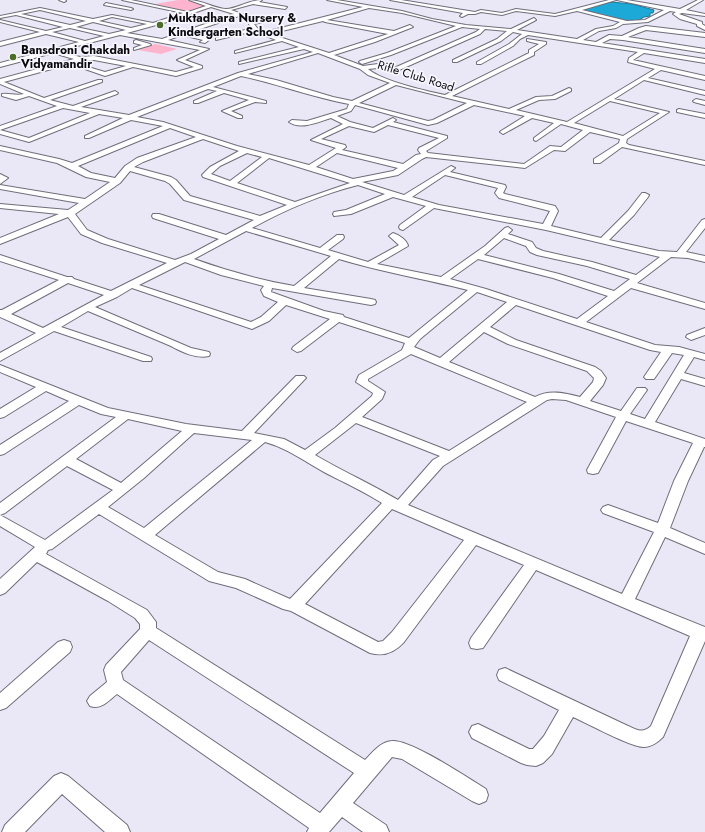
<svg xmlns="http://www.w3.org/2000/svg" width="705" height="832" font-family="Jost,sans-serif">
  <style>
    .green { fill: #ffb4ce }
    .water { fill: #1ca9d8; stroke: #177a9c }
    .lines { fill: none; stroke-linecap: round; stroke-linejoin: round }
    .street-casing { stroke: #706e7a; stroke-width: 2 }
    .street { fill: #fff; fill-rule: evenodd }
    .poi-dot { fill: #4b6e27; stroke: #f7f6fe; stroke-width: 1.5 }
    .labels { text-anchor: middle; stroke-width: 3.5; stroke-linejoin: round; paint-order: stroke }
    .far-poi-label { font-size: 12px; font-weight: bold; fill: #0b0b0f; stroke: #f7f6fe; text-anchor: start }
    .far-street-label { font-size: 12px; fill: #0b0b0f; stroke: #f7f6fe }
  </style>
  <rect width="100%" height="100%" fill="#eae8f6"/>
  <!-- green -->
  <path class="green" d="M178,0H186L207,6L190,12L155,4Z
    M155,44H156L177,49L161,54L138,50Z"/>
  <!-- water -->
  <path class="water" d="M611,2L632,4L654,10L653,13H650V16L644,17L636,22L628,21L583,11L582,9Z"/>
  <g class="lines">
    <!-- street casing -->
    <g class="street-casing">
      <path id="street" d="M59,0H65L66,1L64,2Z
        M122,0H131L188,12L206,6L189,0C202,0 215,9 226,9C237,9 249,0 262,0L259,2L287,7L285,9L253,4L231,10L248,16L252,21L280,16V18L254,24L258,29L265,32L363,7L327,0H337L402,11L432,19L466,25L511,29L534,18L536,20L517,30L577,39L596,29L613,26L620,22L577,11L555,16L516,11L502,15L481,12L475,14H468L462,17L460,16L463,13L390,0H401L475,12L481,10L502,13L516,9L555,14L609,0H616L582,10L627,21L645,20L664,10L617,0H627L680,9L698,0H703L686,10L705,14V16L682,13L679,14L702,22V24L705,26V30L697,26V24L680,19L673,14L676,12L670,11L648,22L623,24L616,28L599,31L583,40L596,42L609,35L622,36L639,28L646,26L705,33V37L646,30L628,37L705,49V53L623,40L610,39L602,43L705,59V63L644,53L633,60L705,76V80L661,70L648,78L705,91V95L644,80L614,99L669,112L627,139L626,143L629,145L705,161V165L622,147L600,163H594V159L619,143L620,139L590,132L565,151L554,150L525,168L426,157L422,159L398,175L362,182L404,195L451,166L455,168L450,172L505,185L506,187L503,193L505,194L555,206L558,211L551,226L601,238L628,211L642,193H645L649,195L648,197L634,215L609,240L659,251L677,252L702,220L705,219V228L686,252L705,256V262L688,258L671,257L637,283L705,303V309L631,288L586,322L655,345L679,347L705,354V360L694,357L684,373L705,379V386L681,379L655,422L705,439V447H704L688,481L670,528L705,543V554L665,537L635,599L705,627V641L663,737C658,742 653,746 645,747C632,748 587,723 573,717L552,754L543,763L536,766L527,765L521,763L472,738L469,732L472,726L478,724L529,749H533L544,736L559,710L499,680L497,675L499,670L505,668L628,726C638,730 642,734 651,726L690,636L536,570L483,648L477,649L471,648L469,643L471,638L524,565L476,545L404,642C395,652 384,657 370,653L291,611L283,609L236,588L209,581L99,514L52,549L48,550L46,554L147,610L156,622V628L365,760C373,752 380,742 392,741C410,739 468,778 486,789L488,795L486,801L479,804L472,801L402,759L392,757L353,803L386,825L389,832H363L342,817L329,832H307L309,828L117,694C108,701 101,710 90,706L87,701L90,696L107,682L104,670L106,665L140,629V624L135,618L108,601L37,562L5,593L0,595V579L35,547L0,526V515L45,540L113,490L67,466L5,513L0,515V503L116,417L101,414L79,405L4,454L0,455V445L69,401L46,391L4,417L0,418V409L36,387L0,372V365L108,408L186,424L242,431L296,376H304L306,378L304,380L254,433L284,439L305,450L335,428L372,396L373,393L356,382L359,375L402,350L405,343L339,322L301,351L297,352L292,349L293,347L330,319L286,305L269,321L252,329L132,288L117,297L95,307L191,348L209,352L210,354L209,356C196,359 182,352 171,346L88,311L61,327L151,357L152,359L151,361H143L54,331L0,361V353L36,333L0,317V310H2L59,280L0,261V255L67,277H72L74,279L111,291L167,263L102,243L81,234L68,217L0,244V238L59,214L0,208V204L68,210L79,203L0,189V185L85,199L110,182L86,177L57,163L0,150V146L59,159L72,163L163,126L131,120L89,138H85V136L123,118L99,114L29,142L0,134V126L57,106L29,96L16,100L2,96V94C10,93 15,96 24,94L0,84V79L74,59L53,53L0,67V63L79,42L46,34L0,46V42L40,32L0,22V20L46,31L63,27L16,15L0,18V16L40,8L93,19L112,15L153,23L183,13ZM211,7L234,14L162,39L127,33L167,22ZM369,8L402,13L456,26L387,53L360,61L359,62L362,64L391,55L462,27L480,29L476,32L394,68L378,64L363,66L334,55L375,42L413,27L410,25L394,31L327,20ZM40,10L86,21L70,25L21,14ZM239,16L244,18L252,28L216,38V40L254,31L276,40L235,51V53L282,41L299,47L239,62V64L304,49L313,52L238,73L129,115L81,107L117,94L118,93L115,91L73,106L50,100L102,82V80H98L44,98L4,82L81,61L94,60L126,66L105,72L88,67L85,69L105,76L133,67L176,76L202,68V66L185,60L209,49L168,40L182,35L203,40L200,42L205,43L209,40V38L188,33ZM112,17L147,24L131,28L99,21ZM323,21L325,22L388,34L329,53L270,34ZM93,22L126,30L109,34L76,27ZM70,28L104,36L85,41L52,32ZM485,29L507,31L497,39L453,60V62H457L501,41L513,32L522,34L509,44L477,62V64H481L513,46L520,39L528,35L638,52L629,58L628,62L655,69L567,122L516,110L539,100L555,99L571,91V89L569,88L552,96L536,97L509,109L452,96L534,55V52L546,44V42L527,39V41L539,44L529,50V53L445,95C426,91 382,81 368,69L378,68L397,71L480,34ZM120,35L200,50L177,60L194,67L176,72L94,56L80,57L58,51ZM318,53L360,69L368,75L390,83L352,101L333,97L276,80L248,74ZM241,76C278,84 312,97 349,104L347,109L307,121L292,120L289,122C300,130 319,122 331,118L343,124L311,140L336,148L309,165L237,146L163,122L137,117L208,89L217,91L194,101V103H198L224,93L249,100L222,111L238,118H242V116L231,111L255,102L266,103V101L213,87ZM396,85L467,103L433,120L428,121L359,103ZM610,101L660,113L623,136L574,123ZM355,105L428,125L437,123L474,105L525,116L501,131L500,132L503,134L532,118L554,123L534,138V140L536,141L561,124L583,130L561,147L550,146L524,164L428,153L426,151L447,138V136L393,122L396,120L393,118L373,128L350,122L337,116L351,111ZM63,108L90,113L29,138L0,130ZM388,125L439,138L419,148L418,150L421,154L416,155L403,164L342,150L346,147L345,145L321,139L349,126L374,132ZM170,128L196,137L137,158L125,166L115,178L91,173L78,166ZM203,139L239,151L210,167L202,175L203,177L287,205L260,216L190,196L176,180L171,177L134,167L143,162ZM247,153L262,157L230,181L211,174L220,166ZM337,153L398,168L393,171L353,179L316,167ZM269,158L350,183L295,202L237,183ZM130,171L165,181L170,184L184,200L254,220L226,235L159,214H153L152,216L153,218L219,239L191,254L175,260L108,239L87,230L75,214L120,183ZM445,175L494,187L498,188L495,193L499,198L550,211L543,224L439,205L412,197ZM358,185L385,194L346,210L334,212L333,214L334,216L351,214L393,197L426,206L400,225L399,227L400,229L403,230L434,208L546,230L660,257L636,275L592,262L543,251L536,248L532,242L508,234L512,230L508,227L505,228L485,246L441,277L377,264L408,246C407,240 399,235 393,233L389,236L399,245L368,262L328,250L343,239L344,237L343,235H337L320,248L252,228C284,210 323,194 358,185ZM246,231L331,256L294,286C260,280 227,271 194,259ZM504,238L526,246L530,252L537,255L587,266L630,279L614,291L559,274L484,255ZM339,259C381,272 425,279 468,290L409,338L344,317L343,315L324,311L271,292L272,288L371,305L375,304L376,302L375,300L371,299L304,288ZM478,259L553,278L608,296L577,319L486,289L450,279ZM185,262L221,275L264,286L261,290L264,296L278,302L261,317L251,322L139,285ZM68,283L104,295L43,328L11,314ZM477,292L507,302L440,358L414,347L420,339ZM516,305L650,350L661,352L644,377L646,379H654L672,353L684,355L645,419L630,414L647,390L645,388H637L621,411L590,401L603,385L606,378L601,371L595,367L516,340L490,327ZM484,332L508,344L587,371L594,378L593,382L580,397C566,393 549,389 535,397L449,362ZM411,354L527,402L449,451L362,417L382,399L385,392L368,381V379ZM552,399L566,400L616,417L587,470L588,473L593,474L598,473L626,421L693,443L674,481L658,523L608,505L603,507L601,510L603,513L654,532L622,594L408,505L443,466L547,400ZM128,419L182,431L121,483L76,459ZM356,423L440,456L433,460L398,500C371,484 342,471 315,455ZM194,433L252,440L144,528L108,507L144,478ZM265,442C287,448 304,461 324,472C343,482 363,491 382,503L290,599L245,579L218,572L155,535ZM392,509L464,540L392,632L383,641L378,642L305,604ZM149,640L354,773L320,813L123,680L121,672Z
        M106,3L131,8L133,9L131,10L104,5Z
        M136,40L150,44L151,45L134,50V48L142,45L134,43V41Z
        M696,99L705,101V105L694,102L693,101Z
        M679,109L705,114V118L677,112V110Z
        M0,174L8,178L0,184Z
        M705,328V335L691,340L686,337L687,335Z
        M64,640L70,642L72,647L70,652L6,708L0,710V693L58,642Z
        M61,773L68,776L127,825L130,832H105L62,794L25,832H2L5,825L54,776Z"/>
    </g>
    <!-- street -->
    <use href="#street" class="street"/>
  </g>
  <!-- markers -->
  <g class="poi-dot">
    <circle cx="160" cy="25" r="4"/>
    <circle cx="13" cy="57" r="4"/>
  </g>
  <g class="labels">
    <!-- far-poi labels -->
    <g class="far-poi-label">
      <text x="168" y="22">Muktadhara Nursery &amp;<tspan x="168" dy="14">Kindergarten School</tspan></text>
      <text x="21" y="54">Bansdroni Chakdah<tspan x="21" dy="14">Vidyamandir</tspan></text>
    </g>
    <!-- far-street labels -->
    <g class="far-street-label">
      <text transform="translate(416 76) rotate(17)" y="4">Rifle Club Road</text>
    </g>
  </g>
</svg>
